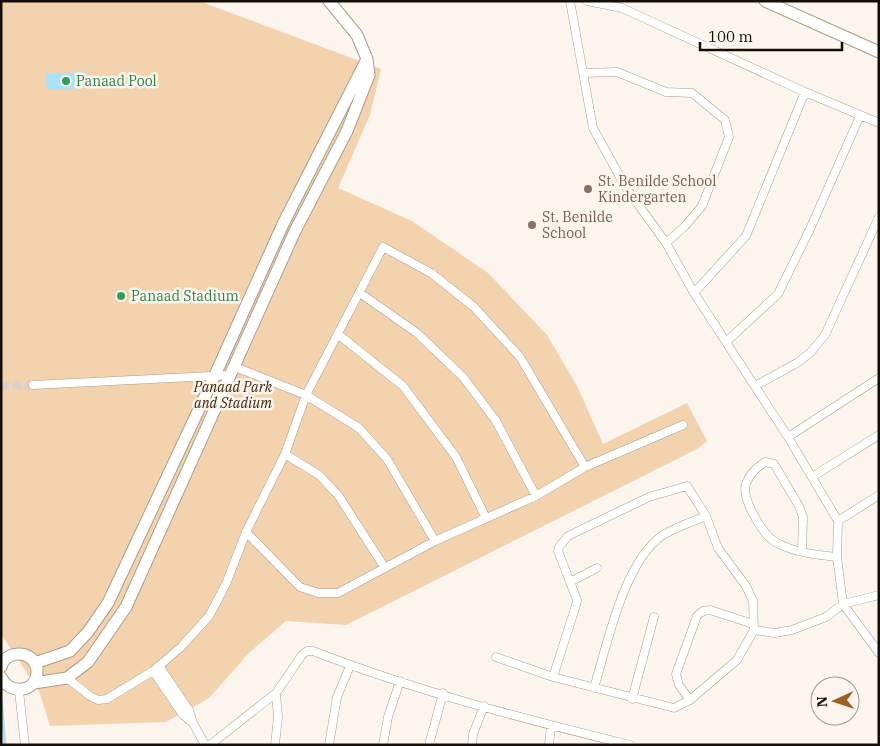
<svg xmlns="http://www.w3.org/2000/svg" width="880" height="746" font-family="'IBM Plex Serif',serif">
  <style>
    .green { fill: #f3d2ae }
    .water { fill: #aae2f9 }
    .lines { fill: none; stroke-linecap: round; stroke-linejoin: round }
    .stream { stroke: #aae2f9; stroke-width: 3 }
    .street-tunnel { stroke: #d9d2cb; stroke-width: 8; stroke-dasharray: 8 4; stroke-linecap: butt }
    .street-casing { stroke: #ad9c89; stroke-width: 9 }
    .secondary-casing { stroke: #ad9c89; stroke-width: 13 }
    .street { stroke: #fff; stroke-width: 8 }
    .secondary { stroke: #fff; stroke-width: 11 }
    .leisure-dot { fill: #2e9e5b; stroke: #fcf5ed; stroke-width: 2 }
    .education-dot { fill: #8d6e63; stroke: #fcf5ed; stroke-width: 2 }
    .labels { text-anchor: middle; stroke-width: 5; stroke-linejoin: round; paint-order: stroke }
    .leisure-label { font-size: 14px; fill: #27864d; stroke: #fcf5ed; text-anchor: start }
    .education-label { font-size: 14px; fill: #785e54; stroke: #fcf5ed; text-anchor: start }
    .park-label { font-size: 14px; font-style: italic; fill: #392711; stroke: #fcf5ed }
  </style>
  <rect width="100%" height="100%" fill="#fcf5ed"/>
  <!-- green -->
  <path class="green" d="M1,1H199L381,69L370,115L338,188L412,221L488,273L547,335L577,386L603,444L687,403L707,441L697,449L346,625L286,621L250,652L208,699L166,722L50,726L39,691L1,634Z"/>
  <!-- water -->
  <path class="water" d="M85,72L86,88L47,90L46,74Z"/>
  <g class="lines">
    <!-- stream -->
    <path class="stream" d="M1,698L5,745"/>
    <!-- street-tunnel -->
    <path class="street-tunnel" d="M1,386L33,385"/>
    <!-- street casing -->
    <g class="street-casing">
      <path id="street" d="M570,1L593,128L625,186L666,243L694,293L788,437L838,521L837,557L843,604L879,653
        M587,1L622,8L805,92L879,123
        M583,73L617,72L666,92L692,93L725,120L729,137L702,206L685,226L666,243
        M360,293L417,333L463,377L496,421L536,496
        M694,293L746,236L805,92
        M339,335L403,386L456,457L486,518
        M726,342L778,294L810,229L860,116
        M235,367L306,395L359,428L387,459L435,541
        M33,385L231,375
        M755,386L797,363L811,352L825,335L879,217
        M788,437L879,378
        M285,454L319,475L338,495L385,568
        M812,477L879,435
        M838,521L879,495
        M246,532L300,587L318,593H338L435,541L536,496L585,467L683,425
        M802,552L803,517L799,506L774,464L765,462C756,468 750,473 746,484C741,499 764,537 777,543C796,553 817,555 837,557
        M570,582L558,551L559,547L568,536L649,497L687,486L706,516L718,548L746,586L753,601L754,630L775,633L792,630L826,617L843,604L879,595
        M496,657L553,677L674,708L690,700L737,660L754,630
        M159,666L189,710L193,723L205,745
        M153,671L183,715L193,723
        M553,677L576,605L577,600L570,582L597,568
        M67,678L90,696L98,700L107,699L153,671L181,647L209,616L226,584L246,532L285,454L306,395L383,247L431,273L474,307L520,357L585,467
        M594,688C607,645 624,561 663,535C676,527 691,522 706,516
        M19,691L25,745
        M632,699L654,617
        M690,700L679,685L676,674L697,616L703,611L710,610L753,624
        M210,745L276,693L302,655L307,651H313C416,691 524,719 630,745
        M275,745L278,717L276,693
        M329,745L337,697L350,666
        M383,745L388,717L400,681
        M429,745L443,693
        M472,745L473,734L484,706
        M549,745L551,726"/>
    </g>
    <!-- secondary casing -->
    <g class="secondary-casing">
      <path id="secondary" d="M765,1L879,52
        M35,663L70,651L88,632L108,603L215,375L283,224L367,59
        M1,667C7,646 39,652 37,673C35,694 8,694 1,677
        M34,683L67,678L88,662L126,607L295,231L347,131L369,75L367,59L357,35L329,1"/>
    </g>
    <!-- street -->
    <use href="#street" class="street"/>
    <!-- secondary -->
    <use href="#secondary" class="secondary"/>
  </g>
  <!-- markers -->
  <g class="leisure-dot">
    <circle cx="66" cy="81" r="5"/>
    <circle cx="121" cy="296" r="5"/>
  </g>
  <g class="education-dot">
    <circle cx="588" cy="189" r="5"/>
    <circle cx="532" cy="225" r="5"/>
  </g>
  <g class="labels">
    <!-- leisure labels -->
    <g class="leisure-label">
      <text x="76" y="86">Panaad Pool</text>
      <text x="131" y="301">Panaad Stadium</text>
    </g>
    <!-- education labels -->
    <g class="education-label">
      <text x="598" y="186">St. Benilde School<tspan x="598" dy="16">Kindergarten</tspan></text>
      <text x="542" y="222">St. Benilde<tspan x="542" dy="16">School</tspan></text>
    </g>
    <!-- park labels -->
    <g class="park-label">
      <text x="233" y="392">Panaad Park<tspan x="233" dy="16">and Stadium</tspan></text>
    </g>
  </g>
  <!-- border -->
  <rect width="880" height="746" fill="none" stroke="#140e08" stroke-width="5"/>
  <!-- north arrow -->
  <g transform="translate(835 701) rotate(267)"><circle r="24" fill="#fcf5ed" stroke="#9f9991"/>
  <path d="M0-4L9 19L0 12L-9 19Z" fill="#9c6022"/>
  <text y="-8" font-size="14" font-weight="bold" text-anchor="middle" fill="#140e08">N</text>
  </g>
  <!-- scale -->
  <path d="M700 42v8h142v-8" fill="none" stroke="#140e08" stroke-width="2.5"/>
  <text x="708" y="42" font-size="15" fill="#140e08" stroke="#fcf5ed" stroke-width="4" paint-order="stroke">100 m</text>
</svg>
